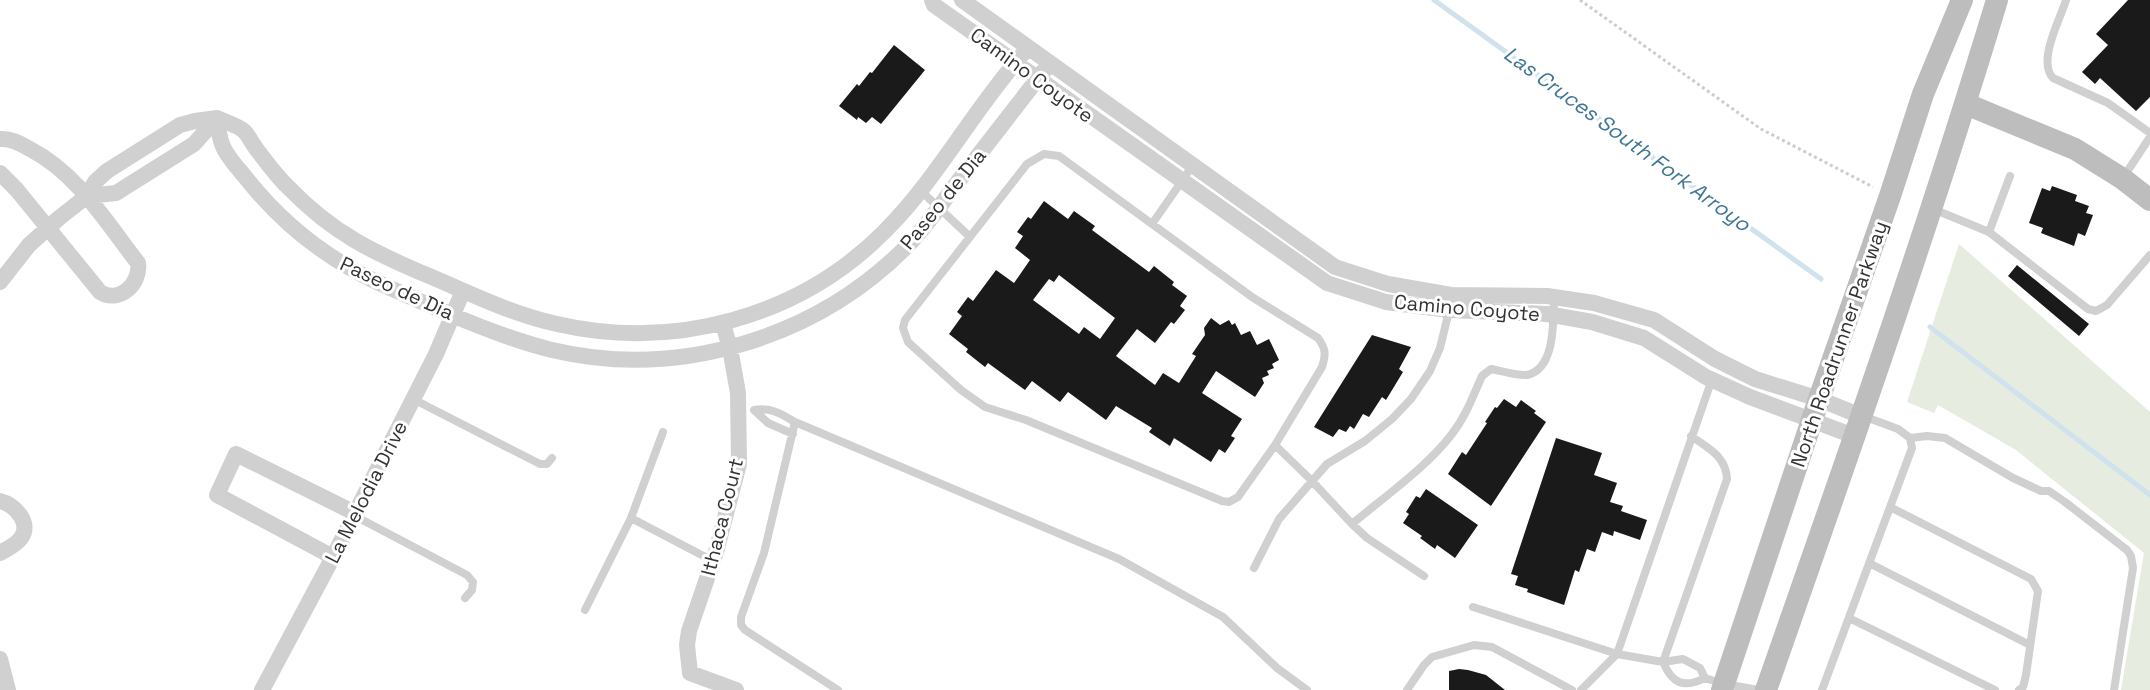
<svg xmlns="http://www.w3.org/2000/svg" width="2150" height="690" font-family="'Space Grotesk',sans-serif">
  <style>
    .green { fill: #e6ecdf }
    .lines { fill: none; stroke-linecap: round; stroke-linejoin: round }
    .stream { stroke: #cfe2ee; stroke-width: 5 }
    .building { fill: #1a1a1a; fill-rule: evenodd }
    .path { stroke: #cdcdcd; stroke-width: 3; stroke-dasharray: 3 3; stroke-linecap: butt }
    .lane { stroke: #d0d0d0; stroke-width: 8 }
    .street { stroke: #d0d0d0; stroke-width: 16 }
    .secondary { stroke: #bdbdbd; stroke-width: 22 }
    .labels { text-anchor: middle; stroke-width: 6; stroke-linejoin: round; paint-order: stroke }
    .street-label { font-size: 20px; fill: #333; stroke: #fff }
    .water-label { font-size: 21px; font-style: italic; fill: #3f7597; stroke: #fff }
  </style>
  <rect width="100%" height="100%" fill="#fff"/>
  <!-- green -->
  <path class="green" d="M1959,244L2150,412V690H2121L2144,553L2016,450L1938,405L1934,413L1907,402Z"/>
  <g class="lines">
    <!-- stream -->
    <path class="stream" d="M1434,0L1821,279
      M1930,327L2150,495"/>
  </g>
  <!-- building -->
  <path class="building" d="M2128,0H2150V97L2136,111L2100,78L2095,84L2082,72L2108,45L2096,34Z
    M894,45L925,70L881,124L872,117L866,123L858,117L857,120L839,106L857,84L859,86L870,72L872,73Z
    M2052,186L2077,195L2075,201L2089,206L2086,213L2093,215L2085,236L2078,233L2074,246L2041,233L2043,228L2029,223L2042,188L2050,191Z
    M1044,201L1068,219L1074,211L1095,226L1092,230L1149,272L1154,266L1174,282L1172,285L1187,296L1180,306L1185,310L1174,324L1171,322L1155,343L1137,329L1116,356L1155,385L1163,373L1179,383L1196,356L1192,354L1205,335L1204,328L1211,318L1220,325L1229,320L1232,325L1235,323L1241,335L1250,331L1257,345L1269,339L1279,360L1272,364L1274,368L1267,371L1269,375L1262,378L1264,383L1255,397L1216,371L1202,393L1242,419L1231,436L1235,438L1225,453L1219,449L1211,462L1174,438L1170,446L1149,432L1152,428L1116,406L1106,420L1068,392L1060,402L1032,381L1025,390L988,363L985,367L966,352L968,349L949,334L962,316L957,312L968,297L973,301L996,270L1014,283L1030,260L1015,248L1023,236L1017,232L1028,217L1031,219ZM1059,275L1115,318L1100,339L1084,327L1079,334L1033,300L1049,279L1054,282Z
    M2017,265L2089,324L2079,336L2008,276Z
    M1372,335L1411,347L1399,369L1403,372L1386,400L1382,397L1369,417L1363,414L1354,429L1350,426L1346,432L1339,429L1333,437L1314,427Z
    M1504,399L1516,407L1521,400L1536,411L1534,413L1546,422L1491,506L1448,474L1462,452L1466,455L1487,423L1485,422L1495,407L1497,408Z
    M1556,438L1602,453L1594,475L1617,483L1610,502L1623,506L1621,511L1647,520L1640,540L1614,531L1613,536L1602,532L1595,552L1587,549L1579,572L1575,570L1564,605L1527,592L1528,589L1515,585L1518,576L1511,574Z
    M1426,489L1478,525L1455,558L1437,545L1435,549L1420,538L1422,536L1403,523L1409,514L1406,512L1416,496L1420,498Z
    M1459,669L1468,670L1486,675L1505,690H1449V671Z"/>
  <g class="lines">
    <!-- path -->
    <path class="path" d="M1580,0L1761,129L1873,187"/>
    <!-- lane -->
    <path class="lane" d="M2066,0C2060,20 2037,61 2053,78L2108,103L2150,133
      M2123,178L2150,137
      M920,190L970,237
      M1933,209L1989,232L2088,309L2096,311L2107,305L2150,255
      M1152,224L1193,165
      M1989,232L2010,176
      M413,399L540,464H547L552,458
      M795,422L764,553L741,617V625L745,630L838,690
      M793,434L768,423L754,410C771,407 781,414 795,422L1119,559L1223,617L1277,668L1307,690
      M1691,436C1708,448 1726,456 1727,479L1663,662C1672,683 1683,689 1705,678
      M1910,438L1927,436L1945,438L2013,478L2041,491H2049L2065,502L2127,550L2131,556L2133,568L2114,690
      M1275,445L1322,367C1326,354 1326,349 1318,338L1252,297L1059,156L1044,154L1027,164L905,320L903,328L908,342L961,390L985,407L1026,420L1222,501L1229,502L1238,497L1275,445L1311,480L1352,524C1384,497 1427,467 1452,434C1466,416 1473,396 1482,376L1491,369C1501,371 1517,376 1527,375C1556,369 1553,320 1554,297
      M1890,507L2031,579L2038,591L2026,675L2023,687L2019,690
      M353,515L467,575L473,582L472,590L465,598
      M631,518L663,432
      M1352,524L1367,538L1424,576
      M1869,563L2030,645
      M1254,568L1279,519L1327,464L1365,441L1392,419L1411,399L1430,371L1440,348L1450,307
      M1473,607L1617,654L1663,662L1683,659L1700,668L1705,678L1724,684L1759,690
      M585,610L631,518L713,561
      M1849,618L1995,690
      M1407,690L1424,665L1432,657L1474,645L1492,647L1572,690
      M1581,690L1617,654L1712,379
      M1822,690L1912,448L1910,438L1898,429L1863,416"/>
    <!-- street -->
    <path class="street" d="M932,0L934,5L1327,283L1386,302L1449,310L1547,314L1592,322L1644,338L1706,377L1750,397L1854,436
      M962,0L1335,267L1388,284L1451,295L1547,296L1594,303L1654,320L1715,359L1755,379L1819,399L1861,416
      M217,118C218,126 219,136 222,144C226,156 238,168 246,178C284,226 334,264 390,288C443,311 496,336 552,350C679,380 817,338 908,245C928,225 943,201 960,179C990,140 1020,102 1050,63
      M217,118C225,122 237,125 244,131C249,136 253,145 258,151C267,163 276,175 286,185C307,207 330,226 356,241C386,259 418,271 450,285C484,300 520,316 557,324C675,351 800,317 885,231C938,178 973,110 1022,55
      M0,139C11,138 21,144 30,149C78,174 106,222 138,263C141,284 119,304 100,292L17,190L0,173
      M87,196L116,193L194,144L217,118
      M0,282L29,245L59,218L87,196L95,182L107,171L180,125L195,121L217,118
      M723,324L730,348L738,393L739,464L716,552L689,631L687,645L690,673L736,690
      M0,501C15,505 32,523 21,538C16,545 7,549 0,553
      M333,557L217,495L236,454L355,513
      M0,659L8,690
      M262,690L333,557L436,354L463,291"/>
    <!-- secondary -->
    <path class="secondary" d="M1966,104L2075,149L2123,179L2150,200
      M1722,690L1819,399L1890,196L1923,94L1962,0
      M1766,690C1846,461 1927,232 1997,0"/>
  </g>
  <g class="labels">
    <!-- street labels -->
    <g class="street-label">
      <text transform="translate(1032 75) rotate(36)" y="7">Camino Coyote</text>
      <text transform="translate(943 199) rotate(-51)" y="7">Paseo de Dia</text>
      <text transform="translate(397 288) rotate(25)" y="7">Paseo de Dia</text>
      <text transform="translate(1467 308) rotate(5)" y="7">Camino Coyote</text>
      <text transform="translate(1839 344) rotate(-71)" y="7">North Roadrunner Parkway</text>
      <text transform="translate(366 492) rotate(-63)" y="7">La Melodia Drive</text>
      <text transform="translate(722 517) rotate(-76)" y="7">Ithaca Court</text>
    </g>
    <!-- water labels -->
    <g class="water-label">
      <text transform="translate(1627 139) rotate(36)" y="7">Las Cruces South Fork Arroyo</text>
    </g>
  </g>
</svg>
